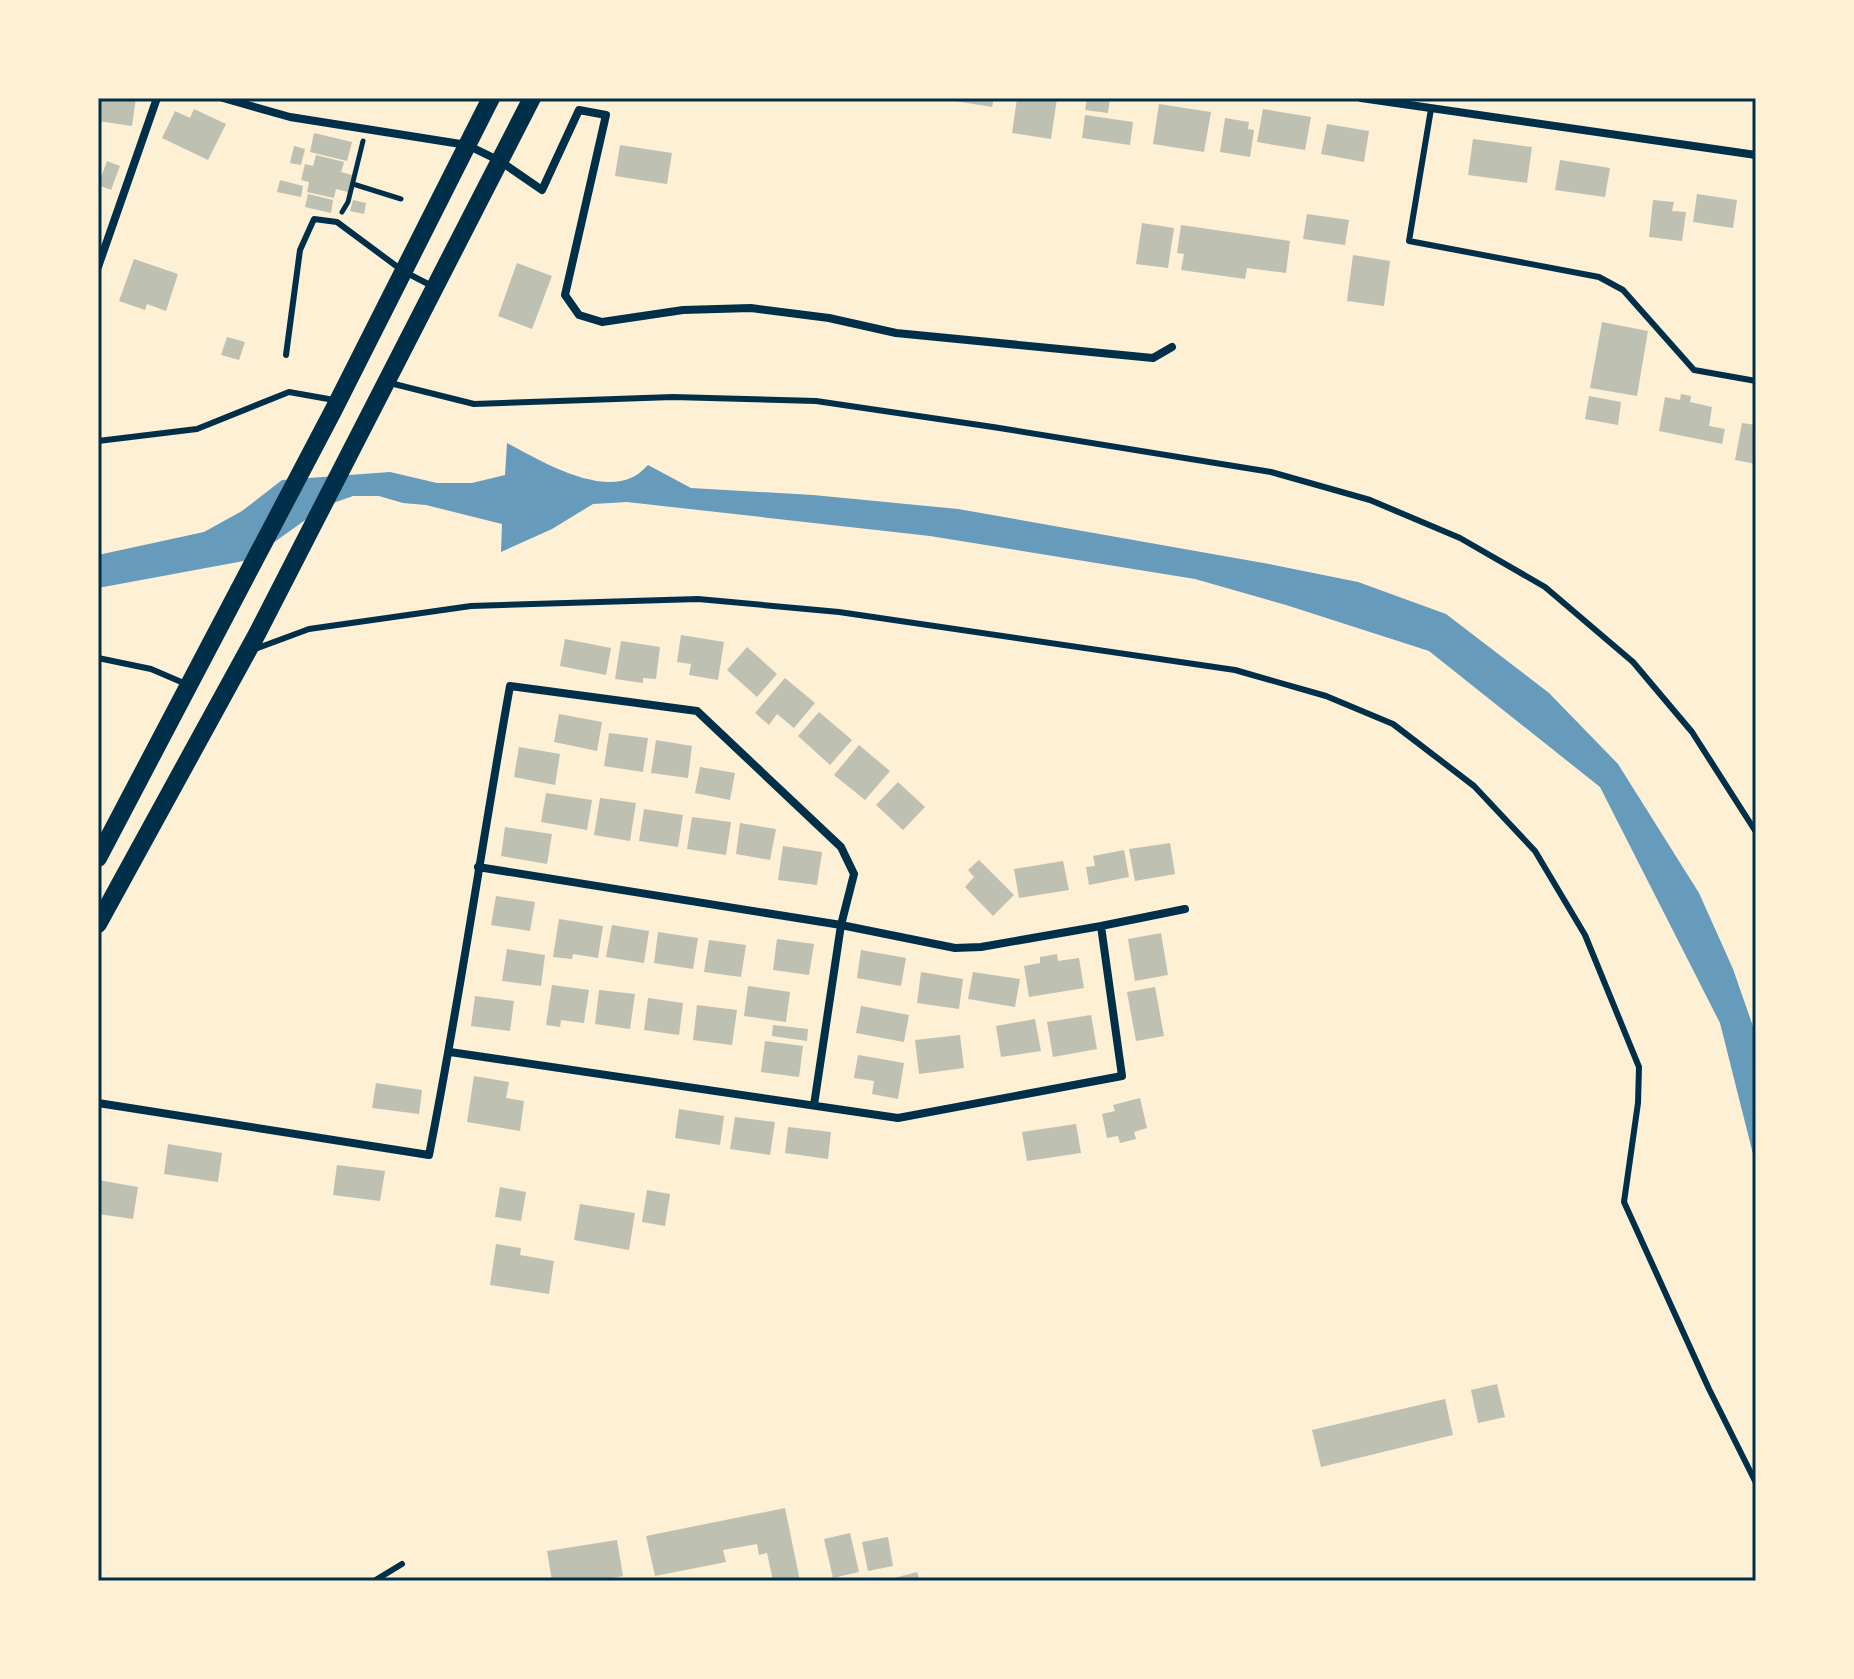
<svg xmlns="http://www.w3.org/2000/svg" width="1854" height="1679" font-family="'IBM Plex Sans',sans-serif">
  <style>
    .water { fill: #669bbc }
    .building { fill: #bec0b2 }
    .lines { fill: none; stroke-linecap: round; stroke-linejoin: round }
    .path { stroke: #003049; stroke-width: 5 }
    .service { stroke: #003049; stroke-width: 6 }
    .minor { stroke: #003049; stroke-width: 8 }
    .primary { stroke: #003049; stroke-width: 18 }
    .neatline { fill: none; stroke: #003049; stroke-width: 3 }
  </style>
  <rect width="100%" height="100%" fill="#fdf0d5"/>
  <!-- water -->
  <path class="water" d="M507,443C539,460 597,495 633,477C638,475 644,469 648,465L691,488L813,495L958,509L1269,564L1358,582L1446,614L1549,693L1618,764L1699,893L1733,969L1756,1035V1166L1720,1023L1600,787L1429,651L1286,605L1195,579L930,536L627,502L593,504L552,529L501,552L502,524L426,505L403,503L379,496H353L325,506L249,560L98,588V555L204,532L242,511L282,480L390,472L437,483H472L505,475Z"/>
  <!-- building -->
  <path class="building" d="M98,98H136L132,126L98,121Z
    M955,98H994L992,107L955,101Z
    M1017,98H1057L1051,139L1012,133Z
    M1087,98H1110L1108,113L1085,110Z
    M1159,104L1211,112L1204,152L1153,144Z
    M194,109L226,124L208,160L162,138L175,111L190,118Z
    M1263,109L1311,117L1305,150L1257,142Z
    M1085,115L1133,122L1130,145L1082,138Z
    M1225,118L1249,122L1248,129L1254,130L1250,157L1220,152Z
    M1327,124L1369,131L1364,162L1321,154Z
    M314,133L352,142L347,161L310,152Z
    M1473,139L1532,147L1527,183L1468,175Z
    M620,145L672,153L667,184L615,176Z
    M294,146L305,149L301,165L290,163Z
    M316,155L344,162L341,172L352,175L348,192L336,189L334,198L307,192L309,182L301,180L305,164L313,166Z
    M1560,160L1610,168L1605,197L1555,190Z
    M107,161L120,166L111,190L98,185Z
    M280,180L303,186L301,197L277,192Z
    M308,194L333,200L331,213L305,207Z
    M1697,194L1737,200L1733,228L1693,222Z
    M353,200L366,203L364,214L350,211Z
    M1653,200L1674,202L1672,211L1686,212L1682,241L1649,237Z
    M1307,214L1349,220L1345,245L1303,239Z
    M1142,223L1174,228L1168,268L1136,264Z
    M1181,225L1290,241L1286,273L1247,268L1245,279L1181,270L1184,254L1177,253Z
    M1353,255L1390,261L1384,306L1347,301Z
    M134,259L178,274L166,311L147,304L145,310L119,301Z
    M517,263L552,276L532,329L498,316Z
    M1602,322L1648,331L1637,396L1590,388Z
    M227,337L245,342L239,360L221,355Z
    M1681,394L1691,396L1690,402L1712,407L1709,426L1725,429L1722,444L1659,431L1665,397L1680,400Z
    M1589,396L1621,402L1618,425L1585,419Z
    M1742,423L1756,425V464L1735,460Z
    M681,635L724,642L718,680L689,675L691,664L677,662Z
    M565,639L611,648L606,675L560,666Z
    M621,641L660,647L656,679L643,678V683L615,679Z
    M747,647L777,674L757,697L727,670Z
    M785,678L815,703L794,728L777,714L769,725L755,713Z
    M819,712L852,740L830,765L798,736Z
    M559,714L602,722L597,751L554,742Z
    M609,733L648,738L643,772L604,766Z
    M656,740L692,746L688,778L651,773Z
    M859,745L890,771L865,800L834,775Z
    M519,747L560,754L555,785L514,777Z
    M700,767L735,773L730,800L695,793Z
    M898,782L925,807L903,830L876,805Z
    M546,793L592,800L587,830L541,822Z
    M600,798L636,803L630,841L594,835Z
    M644,809L683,815L678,847L639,841Z
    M692,817L731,822L726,855L687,849Z
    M740,823L776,829L770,860L736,854Z
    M505,827L552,834L547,864L501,856Z
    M1170,843L1175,874L1135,881L1129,849Z
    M783,846L822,852L817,885L778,880Z
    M1124,850L1129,877L1089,885L1086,867L1095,866L1093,856Z
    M979,860L1014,895L993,916L965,887L974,877L968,870Z
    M1063,861L1069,890L1019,898L1014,869Z
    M496,896L535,902L530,931L491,925Z
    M559,919L603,926L598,958L573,954L572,959L553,957Z
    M612,925L649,931L644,963L606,957Z
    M658,932L698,938L693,969L654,963Z
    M1161,933L1168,975L1135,981L1128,939Z
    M777,939L814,944L809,975L773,970Z
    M709,940L746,945L741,977L704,972Z
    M507,949L545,955L541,986L502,981Z
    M861,950L906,958L901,986L857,978Z
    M1057,954L1058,961L1079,958L1084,988L1029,997L1024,966L1040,963V957Z
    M921,972L963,979L959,1009L917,1003Z
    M973,972L1020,979L1015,1007L968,999Z
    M552,985L589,990L584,1023L561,1020L560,1027L546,1025Z
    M748,986L790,992L786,1022L744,1016Z
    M1155,987L1164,1036L1136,1041L1127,992Z
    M599,990L635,994L630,1029L595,1024Z
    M475,996L514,1001L510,1031L471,1026Z
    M648,998L683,1003L679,1035L644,1030Z
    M697,1005L737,1010L732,1045L693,1040Z
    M861,1006L909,1015L904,1042L856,1033Z
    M1091,1015L1097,1049L1053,1057L1047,1022Z
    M1035,1019L1041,1051L1001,1057L996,1026Z
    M773,1025L808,1029L807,1041L772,1036Z
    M960,1035L964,1068L919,1074L915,1040Z
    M765,1041L803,1046L799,1077L761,1072Z
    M858,1055L904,1063L898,1099L872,1094L874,1081L854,1078Z
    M474,1076L509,1082L506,1098L524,1101L520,1131L467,1122Z
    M376,1083L422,1090L419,1114L372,1108Z
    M1140,1098L1147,1128L1134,1132L1136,1139L1120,1143L1118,1136L1107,1138L1102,1114L1115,1111L1113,1105Z
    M679,1109L724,1116L720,1145L675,1138Z
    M735,1117L775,1122L770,1155L730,1149Z
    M1076,1124L1081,1153L1027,1161L1022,1132Z
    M788,1127L831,1132L828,1159L785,1153Z
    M168,1144L222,1153L218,1182L164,1174Z
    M337,1165L385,1171L380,1201L333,1195Z
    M98,1180L138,1187L133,1219L98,1214Z
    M500,1187L526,1192L521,1221L495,1217Z
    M647,1190L670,1194L665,1226L642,1222Z
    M580,1204L635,1213L629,1250L574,1240Z
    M496,1244L521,1248L520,1255L554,1261L549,1294L490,1285Z
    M1497,1384L1505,1417L1478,1423L1471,1390Z
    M1445,1399L1453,1435L1321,1467L1312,1430Z
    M785,1508L800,1581H773L767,1553L759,1555L757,1544L723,1550L726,1562L655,1576L646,1536Z
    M850,1533L859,1572L833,1578L824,1539Z
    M888,1537L893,1566L868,1571L862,1542Z
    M617,1540L623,1576L596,1581H552L547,1551Z
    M917,1572L920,1581H895L894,1578Z"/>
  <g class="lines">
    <!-- path -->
    <path class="path" d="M353,184L401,199
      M342,212L348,202L363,141"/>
    <!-- service -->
    <path class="service" d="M1431,109L1409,241L1599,277L1623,290L1694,370L1756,381
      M286,355L300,250L314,219L337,222L403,271L432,286
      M390,383L474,404L673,397L816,401L993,427L1271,472L1370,500L1460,538L1545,587L1633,662L1692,732L1756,832
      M98,441L197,429L289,392L334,400
      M255,649L309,629L471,606L698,599L839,612L1235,670L1326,696L1393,724L1474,786L1535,851L1585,935L1639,1067L1638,1103L1624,1202L1709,1389L1756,1483
      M98,658L151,669L186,684
      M374,1581L402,1564"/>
    <!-- minor -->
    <path class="minor" d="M223,98L290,117L467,145L500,161L542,190L579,110L606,115L565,295L579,315L602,322L683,310L751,308L829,318L896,333L1153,358L1172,347
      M1361,98L1756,155
      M98,267L157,98
      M478,867L841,925L955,948L981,947L1101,926L1185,909
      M450,1052L898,1118L1122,1076L1101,926
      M98,1103L429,1155C460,999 482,842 510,686L697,711L841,847L854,874L841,925L814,1105"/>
    <!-- primary -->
    <path class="primary" d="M98,858L333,411L491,98
      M98,924L257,634L532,98"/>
  </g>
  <!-- border -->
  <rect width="1854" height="1679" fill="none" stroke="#fdf0d5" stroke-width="200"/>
  <rect x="100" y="100" width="1654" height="1479" class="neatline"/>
</svg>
